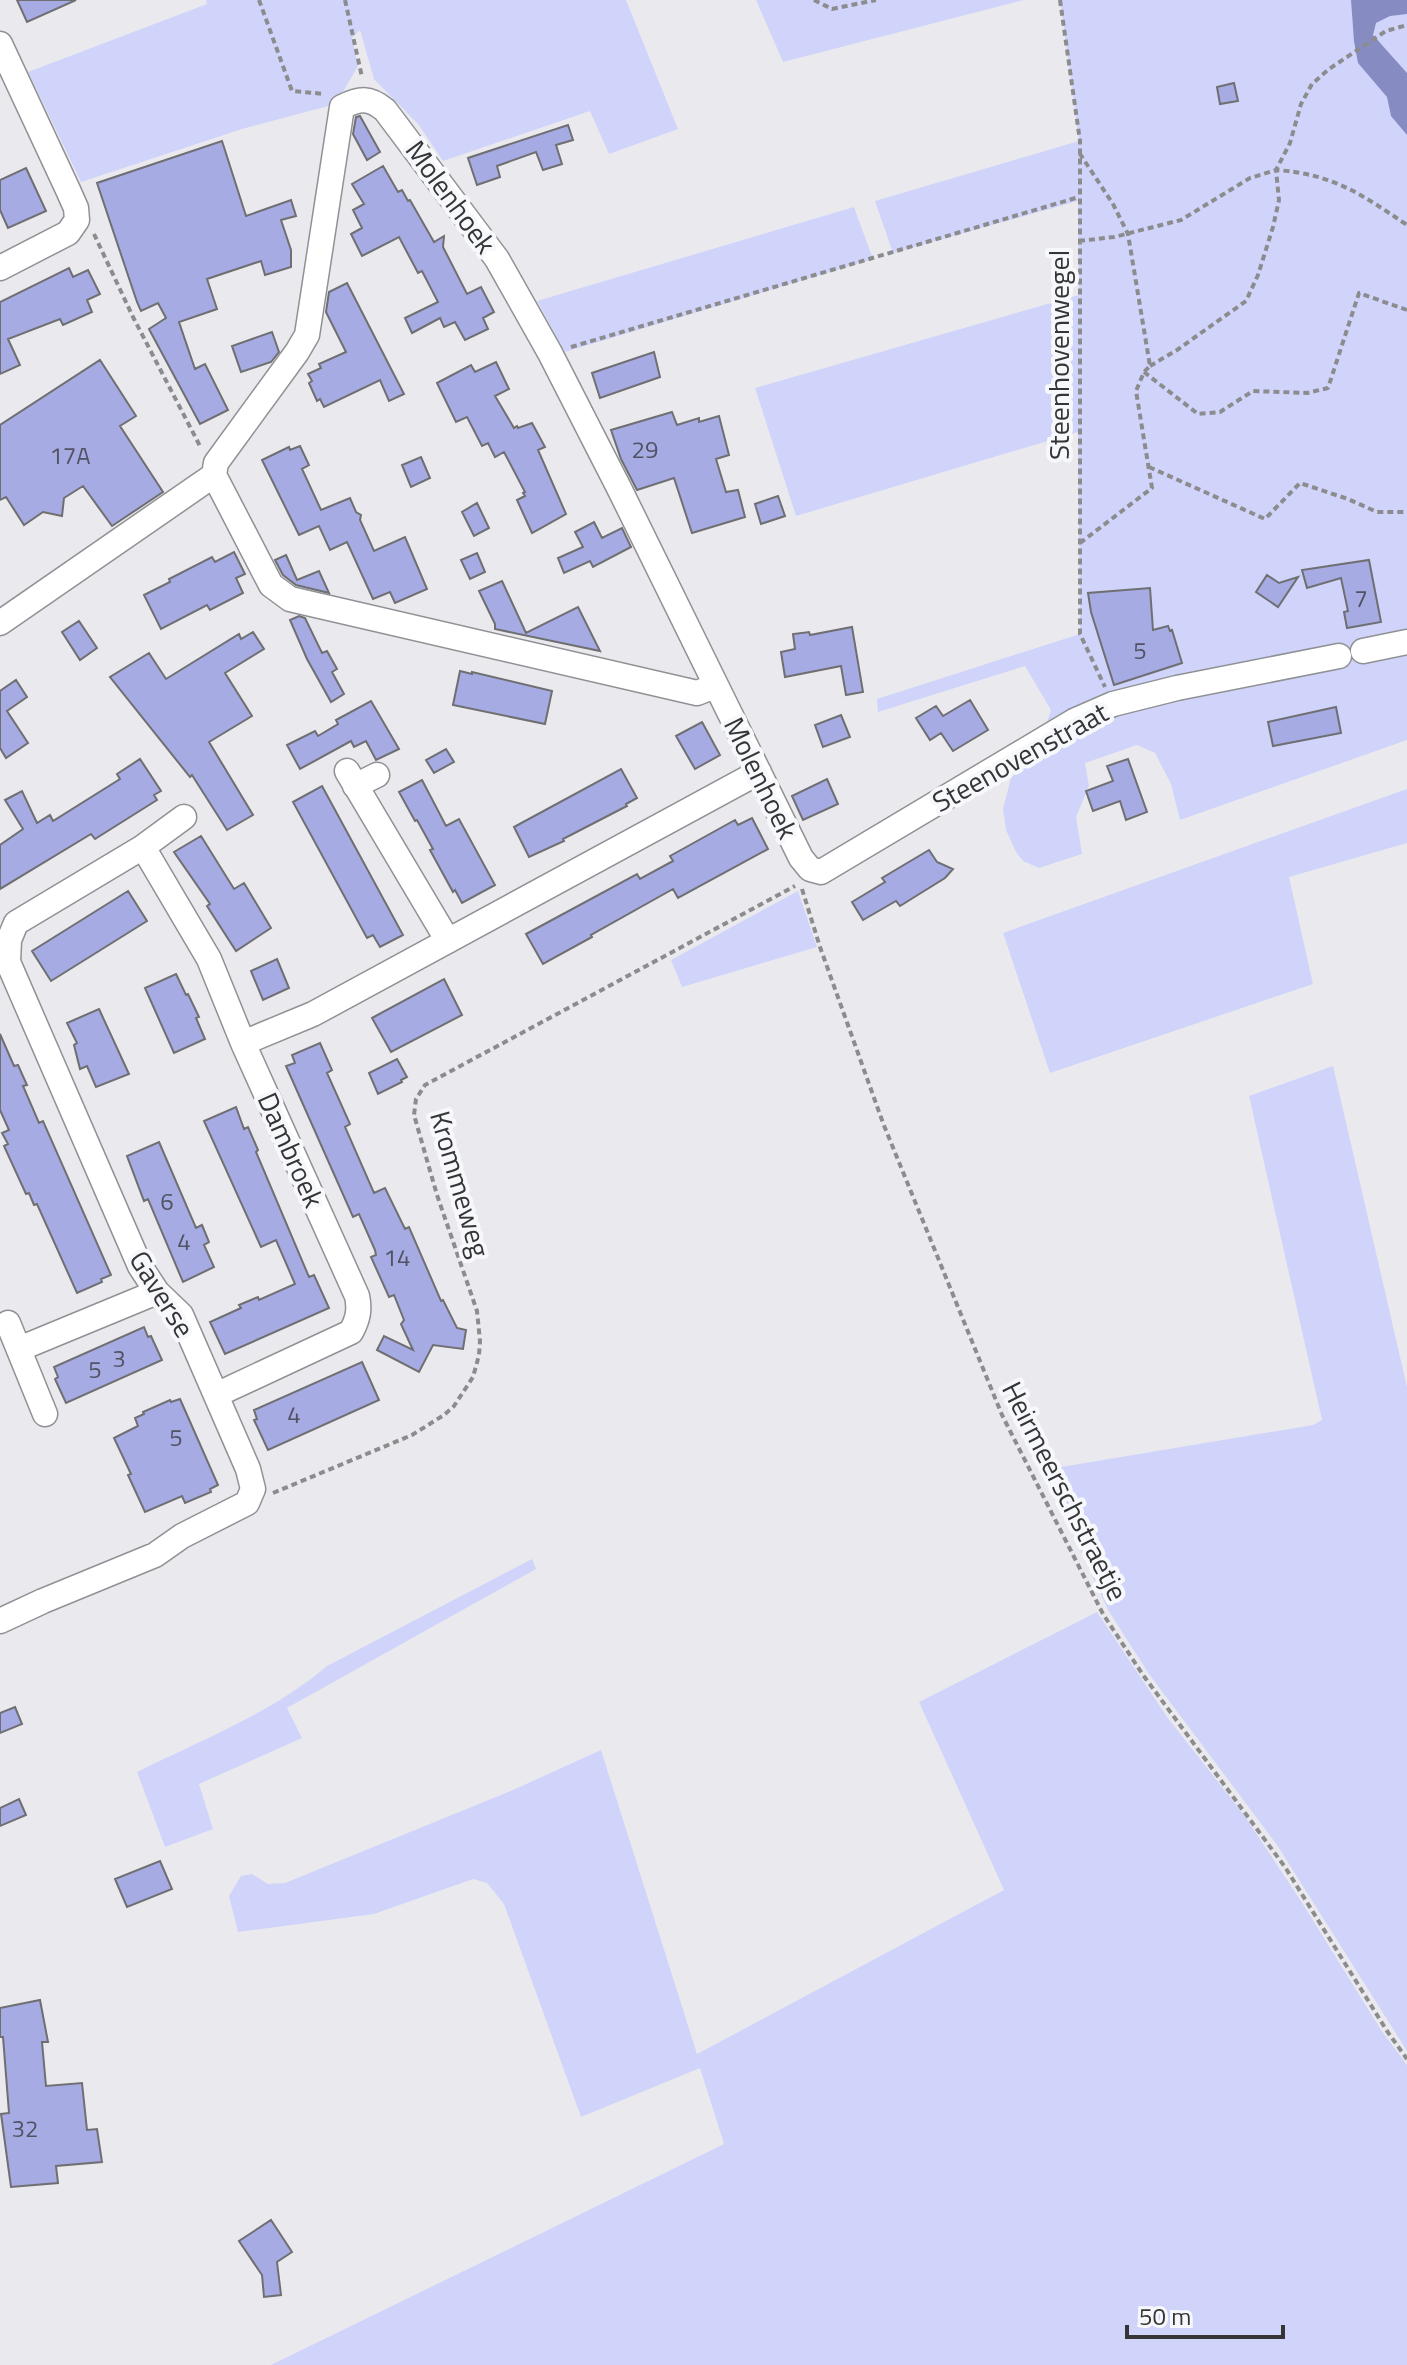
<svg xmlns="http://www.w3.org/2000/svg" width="1407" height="2365" font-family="'Titillium Web',sans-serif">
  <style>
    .green { fill: #d0d4fa }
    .water { fill: #868bc1 }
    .building { fill: #a6abe4; stroke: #6f6f72; stroke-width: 2 }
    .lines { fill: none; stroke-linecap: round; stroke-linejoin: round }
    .minor-casing { stroke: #909194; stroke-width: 27 }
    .path { stroke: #8c8c8f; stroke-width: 4; stroke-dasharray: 6 4; stroke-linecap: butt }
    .minor { stroke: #fff; stroke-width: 24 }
    .labels { text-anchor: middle; stroke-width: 8; stroke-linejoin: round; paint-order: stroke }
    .number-label { font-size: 24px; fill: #515262 }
    .street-label { font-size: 28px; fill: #353537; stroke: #f7f8fb }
  </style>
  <rect width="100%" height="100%" fill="#eaeaee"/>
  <!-- green -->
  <path class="green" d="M206,0H626L678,129L609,154L590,111L443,161L418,124L374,79L360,30L352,38L358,66L336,104L242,129L81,182L28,72L207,4Z
    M756,0H1024L783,62Z
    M1060,0H1407V740L1180,820L1171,784L1155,753L1137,745L1085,763L1089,786L1076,817L1082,854L1039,868L1023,861L1016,852L1006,830L1003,809L1011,778L1038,749L1051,710L1025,666L878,712L877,699L1080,634L1078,432L796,516L755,388L1079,295L1078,201L893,253L875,201L1079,141Z
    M854,207L873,259L565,352L537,301Z
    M1407,789V843L1289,877L1313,984L1050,1073L1003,933Z
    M798,891L817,947L682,987L671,960Z
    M1333,1066L1407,1387V2051L1277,1845L1149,1674L1108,1610L1043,1470L1313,1425L1322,1420L1249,1096Z
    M532,1559L536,1569L287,1708L302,1738L199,1784L213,1829L165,1847L137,1772C201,1740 272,1713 327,1666Z
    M1097,1612L1167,1717L1244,1815L1301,1901L1381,2030L1407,2065V2365H271L724,2144L700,2068L581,2117L504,1904L487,1883L473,1879L374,1914L238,1932L229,1896L241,1876L252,1874L268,1884L285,1883L513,1790L601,1750L697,2054L1004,1890L919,1702Z"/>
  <!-- water -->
  <path class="water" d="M1351,0H1407V14L1390,16L1376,23L1373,35L1407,73V135L1391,116L1387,97L1358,63L1354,41Z"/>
  <!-- building -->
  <path class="building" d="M17,0H76L27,22Z
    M1234,83L1238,101L1220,104L1217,87Z
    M360,116L380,152L367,160L353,134L356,117Z
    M568,125L573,140L556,145L562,164L543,170L536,152L497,166L500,177L477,185L468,158Z
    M222,141L246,216L291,200L296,216L281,220L291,250V267L265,275L261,261L207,279L217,309L179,322L195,369L205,364L228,410L200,424L149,329L166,318L158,303L141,311L137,302L97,183Z
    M383,166L398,192L402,190L408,201L410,200L434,242L444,236L443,247L467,294L481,287L494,312L483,318L488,329L465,340L455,322L444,327L440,318L412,333L405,318L438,302L422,271L418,273L399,237L362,256L351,234L362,228L353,210L364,204L352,184Z
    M26,168L46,211L8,228L0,210V180Z
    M69,268L73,277L88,270L100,294L87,300L92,312L63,325L60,319L8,339L20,365L0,374V302Z
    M347,283L404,394L389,401L380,380L324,407L320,399L317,401L309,383L312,381L308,374L321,368L319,364L346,352L326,312L329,292Z
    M272,332L279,352L271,362L241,372L232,346Z
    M654,352L660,377L600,398L592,373Z
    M100,360L136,416L120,426L163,492L112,526L83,486L64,498L62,516L43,512L24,525L6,497L0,500V425Z
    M496,362L509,389L495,396L514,428L517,426L518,428L532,423L545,447L538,450L566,514L532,533L517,500L525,496L523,493L525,492L504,452L495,457L488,443L482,446L467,417L456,422L437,383L471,365L475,372Z
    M672,412L677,425L699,418V422L719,416L729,455L716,459L726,492L738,490L745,517L692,533L674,478L637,490L621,459L611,430Z
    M300,446L309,465L302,469L321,510L350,498L356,512L361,515L360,520L374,551L405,537L427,589L395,603L390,592L373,599L347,542L330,550L319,526L299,535L262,460L289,447L290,450Z
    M421,457L430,478L411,487L402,465Z
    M778,496L785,516L761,524L755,504Z
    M477,503L489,528L474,536L462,512Z
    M594,522L602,538L622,528L631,547L593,567L590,561L564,573L558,558L583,547L575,532Z
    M234,552L245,574L236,578L243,593L210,610L207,605L161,629L144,595L170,582L169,579L212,557L215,562Z
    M477,553L485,572L470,579L461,560Z
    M286,555L297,580L319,571L329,593L296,585L283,575L275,560Z
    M1369,560L1381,622L1347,628L1344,612L1348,611L1341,578L1307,588L1302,570Z
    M1267,575L1279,583L1298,577L1278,607L1256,592Z
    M502,581L526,633L578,607L600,651L495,629V624L479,591Z
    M1150,588L1153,630L1168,626L1170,631L1172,630L1182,663L1114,685L1091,612L1088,593Z
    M299,616L305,618L322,653L327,651L337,669L332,672L344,694L331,702L307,659L290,620Z
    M79,621L97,648L80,660L62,632Z
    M852,627L863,692L846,695L841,666L785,677L781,652L795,649L793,634L809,632L810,635Z
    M253,632L264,649L225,673L252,716L209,742L253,815L227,830L192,775L190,777L110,677L149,653L166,679L239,634L241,639Z
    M460,671L472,674V672L552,691L545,724L453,705Z
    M16,680L27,697L7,711L28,743L6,758L0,748V691Z
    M970,700L988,730L953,751L941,733L930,740L916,718L936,706L943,716Z
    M371,701L399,749L376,760L366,741L354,747L351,741L300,769L287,745L315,731L318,736L338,724L336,720Z
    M1336,707L1341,733L1273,746L1268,722Z
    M841,715L850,737L823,747L815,725Z
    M702,722L720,755L695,769L676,736Z
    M446,749L454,762L434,773L426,760Z
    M140,759L161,791L154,795L157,800L95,839L91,834L0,889V845L23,829L5,800L22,791L37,823L50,815L53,821L120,779L117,774Z
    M1128,759L1147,812L1126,820L1120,801L1093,811L1086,791L1113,781L1107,766Z
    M621,769L637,798L626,804L627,806L563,839L564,841L529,857L514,827Z
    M827,779L838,804L803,820L792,796Z
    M422,780L446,826L459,819L495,885L462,903L455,890L453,892L430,850L433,849L417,820L415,821L399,792Z
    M322,786L403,935L380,947L373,935L367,938L293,802Z
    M752,818L768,849L678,898L673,889L591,935L592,937L543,964L526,934L637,874L640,879L673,861L670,856L735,820L738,825Z
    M201,836L234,889L244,883L271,928L236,951L207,906L210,904L174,852Z
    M929,850L937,862L953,869L945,878L900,906L896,901L863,920L852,902L885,882L882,878Z
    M128,891L147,921L51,981L32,951Z
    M277,959L289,988L263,1000L251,971Z
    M176,974L186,995L188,994L199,1017L196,1018L205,1039L174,1053L145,988Z
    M444,979L462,1015L391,1052L372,1018Z
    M99,1009L129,1074L96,1087L87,1066L80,1069L74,1045L77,1043L67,1023Z
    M0,1034L14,1066L18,1065L27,1085L23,1086L39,1123L43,1121L111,1275L101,1279L102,1282L77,1293L37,1204L34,1205L29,1193L26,1194L4,1146L8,1144L2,1133L9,1130L0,1110Z
    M320,1043L332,1070L327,1073L350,1124L345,1127L374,1193L385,1188L405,1229L409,1227L441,1301L443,1300L457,1328L466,1330L463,1349L433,1345L419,1372L377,1350L384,1336L413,1350L401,1324L404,1320L394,1295L389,1297L371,1257L376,1255L375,1250L359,1214L353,1217L286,1066L295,1063L292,1055Z
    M397,1059L407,1077L401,1080L402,1082L378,1094L369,1073Z
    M236,1107L244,1129L248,1127L258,1150L256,1152L309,1277L314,1275L329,1308L225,1354L210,1322L241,1308L239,1305L258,1297L259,1300L295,1284L276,1240L261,1247L204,1121Z
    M159,1142L196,1228L202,1225L209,1242L204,1245L214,1267L183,1282L148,1199L144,1201L127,1156Z
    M144,1327L148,1337L151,1336L162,1360L66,1403L55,1379L58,1377L54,1367Z
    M362,1362L379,1400L268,1450L254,1420L257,1419L254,1410Z
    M180,1399L218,1485L210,1489L211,1492L185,1503L182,1496L145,1512L128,1475L131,1474L114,1438L138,1426L135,1418L144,1414L143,1412L170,1400L171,1402Z
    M15,1707L22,1724L0,1733V1713Z
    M19,1799L26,1815L0,1826V1808Z
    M160,1861L172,1889L127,1907L115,1879Z
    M40,2000L48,2042H42L46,2086L82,2083L87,2130L97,2129L102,2162L56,2166L58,2183L11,2187L1,2114L9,2113L3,2037H0V2008Z
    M271,2220L292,2252L277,2262L281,2295L264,2297L262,2275L239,2241Z"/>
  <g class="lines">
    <!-- minor casing -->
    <g class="minor-casing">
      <path id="minor" d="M0,44L68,190L76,208L77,220L68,233L0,268
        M0,623L214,475
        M1363,651L1407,642
        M715,686L697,693L290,599L271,585L214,475L216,463L297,352L307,335L342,107C360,98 369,97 385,110L497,259L550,353L620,490L801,858L810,869L821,872L1074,721L1113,704L1177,688L1339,656
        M347,771L448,941
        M355,786L377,775
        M143,847L209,959L243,1043L357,1296C360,1310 358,1319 351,1332L216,1395
        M243,1043L313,1014L759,772
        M8,1323L45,1414
        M19,1349L157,1292
        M0,1621L43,1601L155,1555L182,1536L247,1503L253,1489L248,1469L181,1315L157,1292L140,1266L8,962L9,940L16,923L143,847L184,817"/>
    </g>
    <!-- path -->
    <path class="path" d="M259,0L292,91L325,94
      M345,0L362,77
      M814,0L832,9L876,0
      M1060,0L1080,141V634L1105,687
      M94,234L133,317L201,448
      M1079,241L1114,237L1181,220L1250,178L1276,170L1290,143L1301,104L1312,84L1329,69L1386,31L1407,25
      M571,347L1079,197
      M1150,366L1177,350L1246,301L1258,275L1273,227L1279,200L1276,170C1333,174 1361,194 1407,225
      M1144,372L1198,414L1220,412L1253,391L1307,393L1328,388L1359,293L1407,310
      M1149,467L1265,519L1300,483L1348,499L1377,512H1407
      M1080,543L1152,488L1136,391L1144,372L1150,366L1128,234L1113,204L1080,154
      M802,889L820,947L883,1123L1002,1415L1103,1614L1143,1675L1285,1867L1387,2031L1407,2059
      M273,1493L412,1435L444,1415L454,1406L473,1377L479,1355L480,1341L477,1311L437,1195L414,1115L416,1099L425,1085L795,886"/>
    <!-- minor -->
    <use href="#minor" class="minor"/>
  </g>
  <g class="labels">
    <!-- number labels -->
    <g class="number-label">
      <text x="645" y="458">29</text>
      <text x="70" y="464">17A</text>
      <text x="1361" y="607">7</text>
      <text x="1140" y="659">5</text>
      <text x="167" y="1210">6</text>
      <text x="184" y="1250">4</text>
      <text x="397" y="1266">14</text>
      <text x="119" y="1367">3</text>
      <text x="95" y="1378">5</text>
      <text x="294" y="1423">4</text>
      <text x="176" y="1446">5</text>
      <text x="25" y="2137">32</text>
    </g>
    <!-- street labels -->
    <g class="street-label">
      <text transform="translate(451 197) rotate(54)" y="10">Molenhoek</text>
      <text transform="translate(1059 355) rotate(-90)" y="10">Steenhovenwegel</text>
      <text transform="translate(1020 757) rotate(-29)" y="10">Steenovenstraat</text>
      <text transform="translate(761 778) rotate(64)" y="10">Molenhoek</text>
      <text transform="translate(291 1150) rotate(66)" y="10">Dambroek</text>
      <text transform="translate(460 1184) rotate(74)" y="10">Krommeweg</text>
      <text transform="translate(162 1294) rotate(58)" y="10">Gaverse</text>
      <text transform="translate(1065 1491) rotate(63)" y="10">Heirmeerschstraetje</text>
    </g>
  </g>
  <!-- scale -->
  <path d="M1127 2325v12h156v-12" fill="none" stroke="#353537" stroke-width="4"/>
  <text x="1139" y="2325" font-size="24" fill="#353537" stroke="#f7f8fb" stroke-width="6" paint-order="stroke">50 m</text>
</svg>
